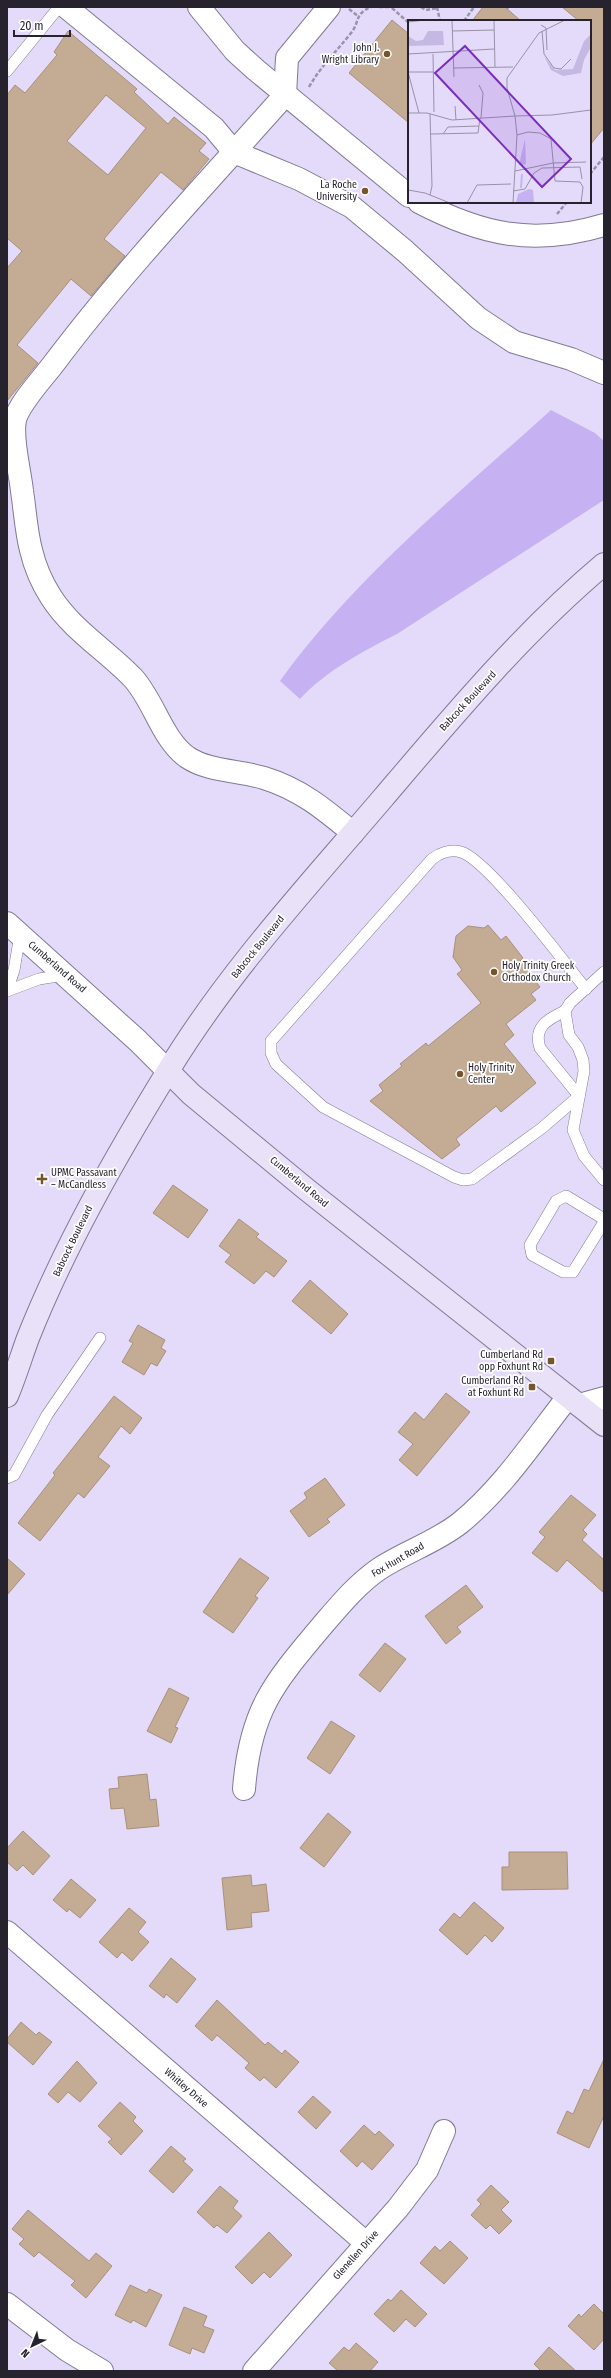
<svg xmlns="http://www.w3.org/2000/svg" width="611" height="2378" viewBox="0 0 611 2378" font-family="'Fira Sans Condensed',sans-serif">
	<rect width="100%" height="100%" fill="#e4dbfb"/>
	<path fill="#c6b2f3" d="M551,410L595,433L604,441V500L397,634C363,651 326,671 300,699L280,681C355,577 457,495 551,410Z"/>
	<g fill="#c3ac93" stroke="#a89179" fill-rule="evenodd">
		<polygon points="483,7 505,7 521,21 472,21"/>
		<polygon points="562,7 604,7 604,128 590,145 590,21 579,21"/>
		<polygon points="392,20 409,34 409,123 349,73"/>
		<path d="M68,31L137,89L134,92L168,124L174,117L206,143L199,151L209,159L183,190L161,172L104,239L125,256L91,296L71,279L17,345L38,363L7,401V268L22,251L7,238V95L15,85L25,93L57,55L54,52ZM106,95L146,128L108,175L67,141Z"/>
		<polygon points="488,925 501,940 506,936 523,958 520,961 540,987 531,994 536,1000 506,1024 514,1035 504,1044 536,1083 501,1112 496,1106 456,1139 460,1145 442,1159 370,1101 383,1091 379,1085 402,1066 400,1064 426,1043 428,1046 481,1003 457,974 462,970 453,957 456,936 468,926 484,928"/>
		<polygon points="173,1185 208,1210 188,1238 153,1213"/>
		<polygon points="239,1219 259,1234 256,1237 287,1261 274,1277 266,1271 254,1284 225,1262 231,1255 219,1246"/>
		<polygon points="310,1280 348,1314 331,1334 292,1301"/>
		<polygon points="138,1325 165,1340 161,1348 166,1351 157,1366 151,1363 144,1375 122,1362 133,1343 129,1341"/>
		<polygon points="446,1393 470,1412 417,1476 399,1460 413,1444 398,1432 415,1412 424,1420"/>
		<polygon points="114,1396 142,1418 130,1434 121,1426 98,1457 110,1466 84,1498 78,1493 40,1541 18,1523 55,1475 53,1473"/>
		<polygon points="325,1478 345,1505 327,1519 330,1522 309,1537 290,1511 307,1498 304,1493"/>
		<polygon points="571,1495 596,1515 583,1530 587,1534 582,1540 604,1560 604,1593 567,1560 557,1572 532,1553 545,1537 539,1532"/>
		<polygon points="7,1558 25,1574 7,1595"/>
		<polygon points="240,1558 269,1578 255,1596 258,1598 233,1633 203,1612"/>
		<polygon points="466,1585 483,1607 457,1627 461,1632 446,1644 425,1616"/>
		<polygon points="385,1643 406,1659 380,1692 359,1675"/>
		<polygon points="169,1688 189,1698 175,1727 178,1728 171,1743 147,1731"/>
		<polygon points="331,1721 355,1736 330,1774 307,1758"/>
		<polygon points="147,1774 150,1800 156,1799 159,1826 127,1829 124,1808 111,1809 109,1789 119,1788 118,1777"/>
		<polygon points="328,1813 351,1832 324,1867 300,1848"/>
		<polygon points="23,1831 50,1856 33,1875 23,1865 17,1871 7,1862 7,1848"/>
		<polygon points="509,1852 567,1852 568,1889 502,1890 502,1867 509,1867"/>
		<polygon points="251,1875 252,1886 266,1884 269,1911 251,1913 252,1927 227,1930 222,1878"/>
		<polygon points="71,1879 96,1900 80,1918 69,1909 67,1912 53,1900"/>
		<polygon points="474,1902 504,1928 492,1942 485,1935 467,1955 439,1930 454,1913 460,1918"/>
		<polygon points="129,1908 146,1922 138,1932 149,1942 132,1961 122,1952 117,1958 99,1942"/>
		<polygon points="171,1958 196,1979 177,2003 166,1994 164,1998 149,1986"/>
		<polygon points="217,2000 265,2045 268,2042 282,2054 285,2050 299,2062 276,2088 264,2077 260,2081 245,2068 249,2063 217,2035 212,2041 195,2026"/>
		<polygon points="21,2022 36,2035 39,2032 52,2042 33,2065 7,2042 7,2039"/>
		<polygon points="604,2059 604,2116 589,2148 557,2133 567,2111 573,2114 584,2089 589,2091"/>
		<polygon points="77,2061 97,2083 80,2102 68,2092 58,2103 48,2094"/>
		<polygon points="313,2096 331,2112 316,2129 298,2112"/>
		<polygon points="120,2102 136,2117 133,2121 143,2131 121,2155 108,2142 112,2139 98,2126"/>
		<polygon points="364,2125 375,2135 379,2131 394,2145 372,2170 362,2161 357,2167 340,2151"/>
		<polygon points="171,2146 186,2159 183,2161 193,2170 173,2193 149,2171"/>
		<polygon points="491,2185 509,2202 501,2210 512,2221 499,2234 490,2225 486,2229 471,2215 481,2204 477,2200"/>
		<polygon points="220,2186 238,2201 233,2208 242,2216 227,2233 217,2225 214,2228 197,2212"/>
		<polygon points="28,2210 89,2261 96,2253 112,2266 86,2298 71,2285 75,2281 39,2252 34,2257 19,2244 24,2239 12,2229"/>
		<polygon points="269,2232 292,2255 270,2278 264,2272 252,2284 235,2267"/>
		<polygon points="450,2241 468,2258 444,2284 420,2263 435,2246 440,2251"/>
		<polygon points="130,2285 147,2293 149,2289 162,2295 146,2327 133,2320 131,2323 115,2315"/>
		<polygon points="401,2290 427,2314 415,2327 406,2319 394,2332 374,2314 388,2299 391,2301"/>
		<polygon points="594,2304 604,2314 604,2339 594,2350 568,2326 579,2314 581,2317"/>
		<polygon points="184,2307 207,2316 203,2326 214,2330 204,2353 192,2348 190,2354 169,2345"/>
		<polygon points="356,2343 378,2362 370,2371 338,2371 329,2363 344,2347 349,2351"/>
		<polygon points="549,2347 576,2371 541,2371 534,2364"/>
	</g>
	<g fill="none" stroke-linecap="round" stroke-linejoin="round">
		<defs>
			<g id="service">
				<polyline points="7,71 59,7"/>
				<polyline points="604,972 570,1003 565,1011 569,1035 578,1047 583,1060 584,1071 573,1130 584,1156 604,1180"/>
				<polyline points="7,991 39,979 64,975"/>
				<polyline points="7,991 14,970 20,935"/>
				<path d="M565,1011C548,1019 533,1027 540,1048L579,1096L542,1128L472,1179L463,1180L454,1177L323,1107L276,1064L271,1053V1041L432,859C440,853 451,849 461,852C488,860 564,962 586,989"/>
				<polyline points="604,1219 566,1196 556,1201 530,1245 532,1255 563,1272 573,1272 604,1222"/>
				<polyline points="7,1478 14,1475 47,1415 100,1338"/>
			</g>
			<g id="minor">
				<polyline points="66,7 214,128 234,152 299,179 352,207 405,251 478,318 514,342 571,359 604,373"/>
				<polyline points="199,7 235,51 256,70 409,196"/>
				<path d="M329,7L287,58L285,95C207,183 126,268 55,362C44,377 19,403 15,420C11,439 20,471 22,491C25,510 26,531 31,550C35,567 42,583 51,597C72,630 106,650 133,678C154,701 162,739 187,757C209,772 239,770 264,778C300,789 324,809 353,833"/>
				<path d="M419,202C482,235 534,246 604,225"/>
				<polyline points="579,1405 604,1398"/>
				<path d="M244,1789C250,1711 273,1684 321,1627C339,1606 356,1585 379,1569C405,1552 436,1542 460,1523C503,1488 534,1440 568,1397"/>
				<polyline points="7,1932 366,2243"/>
				<polyline points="7,2304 67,2350 102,2371"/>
				<polyline points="254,2371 398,2208 427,2170 444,2131"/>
			</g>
			<polyline id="tertiary" points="7,923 138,1041 168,1071"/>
			<g id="secondary">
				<polyline points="168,1071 191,1094 306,1189 604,1425"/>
				<path d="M7,1396C15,1377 21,1357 28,1338C65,1245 116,1156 168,1071C228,972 308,886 383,798C452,717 522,633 604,564"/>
			</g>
		</defs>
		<use href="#service" stroke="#817995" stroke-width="12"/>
		<use href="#minor" stroke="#817995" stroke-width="24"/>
		<use href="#tertiary" stroke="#817995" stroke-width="24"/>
		<use href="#secondary" stroke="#817995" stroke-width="24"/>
		<g stroke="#9a93ac" stroke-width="2.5" stroke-dasharray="4 2" stroke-linecap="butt">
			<polyline points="379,7 392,7"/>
			<polyline points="421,7 426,10 437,8"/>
			<polyline points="437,7 440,21"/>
			<polyline points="392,8 409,23"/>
			<polyline points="349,9 358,16"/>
			<polyline points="507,9 508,7"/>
			<polyline points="464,21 474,7"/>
			<path d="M309,87C321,66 336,52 351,33C360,22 354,14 371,7"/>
			<polyline points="590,174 604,157"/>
			<polyline points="557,214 567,202"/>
		</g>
		<use href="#service" stroke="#fff" stroke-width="11"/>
		<use href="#minor" stroke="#fff" stroke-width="22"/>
		<use href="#tertiary" stroke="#fff" stroke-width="22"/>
		<use href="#secondary" stroke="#e8e1f7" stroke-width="22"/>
	</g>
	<g fill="#76542c" stroke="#fff" stroke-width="1.5">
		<circle cx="387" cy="54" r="4"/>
		<circle cx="365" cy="191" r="4"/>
		<circle cx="494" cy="972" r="4"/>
		<circle cx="460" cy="1074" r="4"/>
		<path d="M40 1173h4v4h4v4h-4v4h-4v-4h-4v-4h4z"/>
		<rect x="547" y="1357" width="8" height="8" rx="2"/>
		<rect x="528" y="1383" width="8" height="8" rx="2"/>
	</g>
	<g text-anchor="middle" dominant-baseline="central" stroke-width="3.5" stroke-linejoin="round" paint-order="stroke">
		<g font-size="10" fill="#26222e" stroke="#fff" text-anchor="end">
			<text x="379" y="48">John J.<tspan x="379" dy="12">Wright Library</tspan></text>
			<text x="357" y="185">La Roche<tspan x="357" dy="12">University</tspan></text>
			<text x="502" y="966" text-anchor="start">Holy Trinity Greek<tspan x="502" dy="12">Orthodox Church</tspan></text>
			<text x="468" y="1068" text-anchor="start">Holy Trinity<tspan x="468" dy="12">Center</tspan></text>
			<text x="51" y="1173" text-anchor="start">UPMC Passavant<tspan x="51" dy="12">– McCandless</tspan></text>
			<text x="543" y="1355">Cumberland Rd<tspan x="543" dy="12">opp Foxhunt Rd</tspan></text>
			<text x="524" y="1381">Cumberland Rd<tspan x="524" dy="12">at Foxhunt Rd</tspan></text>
		</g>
		<g font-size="10" fill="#26222e" stroke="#fff">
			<text transform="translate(468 701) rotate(-47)">Babcock Boulevard</text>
			<text transform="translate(258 947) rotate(-51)">Babcock Boulevard</text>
			<text transform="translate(57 967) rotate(41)">Cumberland Road</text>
			<text transform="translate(299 1182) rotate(40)">Cumberland Road</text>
			<text transform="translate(73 1241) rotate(-64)">Babcock Boulevard</text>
			<text transform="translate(398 1560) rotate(-30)">Fox Hunt Road</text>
			<text transform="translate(186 2088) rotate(41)">Whitley Drive</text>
			<text transform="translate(356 2255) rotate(-48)">Glenellen Drive</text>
		</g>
	</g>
	<g transform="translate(408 20)">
		<rect width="183" height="183" fill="#e4dbfb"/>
		<path d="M20,11H35L36,25L0,26V16L8,21L15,20ZM183,14V27L176,40L173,53L155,56L143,50L136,36L147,50L165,49L176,21Z" fill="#c5b8e2"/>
		<path d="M117,119L118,144L114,145H111ZM121,169L125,170L126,183H108L110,174Z" fill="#c6b2f3"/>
		<path fill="none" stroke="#c6b2f3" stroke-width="2" d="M113,168L114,154"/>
		<path fill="none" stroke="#9891a9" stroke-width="1" d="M44,0L46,57M86,0L87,47M0,2L17,0M133,5L138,8L139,30M44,11L86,10M134,11L136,34L146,48L153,49L163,39M0,34L86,29M25,34L26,92M45,48L105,47M0,52L11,93M0,52H26M71,65L75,73L73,98M47,86L48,100M0,93H19L44,100L107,96M107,96L144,95L183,90M23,114L70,113L72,98M35,114L40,107L71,106M109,115L120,112L132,113L143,119L147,161L172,162L175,167L173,183M107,151L145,143L178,142M0,170L17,173L42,183M105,171L117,169L126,153L134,148L172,147L174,159M22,175L24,166L22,94M59,183L69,165L103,164M105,183L109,115L107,96L99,68V58L131,13L157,0"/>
		<path fill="#7b2cbf" fill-opacity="0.15" stroke="#7b2cbf" stroke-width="2" d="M57,26L163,139L134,167L27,53Z"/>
		<rect width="183" height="183" fill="none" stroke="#26222e" stroke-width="2"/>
	</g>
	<rect width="611" height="2378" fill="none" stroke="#26222e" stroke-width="16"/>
	<g transform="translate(32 2346) rotate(223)" stroke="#ffffff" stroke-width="3" paint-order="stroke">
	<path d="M0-3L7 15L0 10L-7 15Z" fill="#26222e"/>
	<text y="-6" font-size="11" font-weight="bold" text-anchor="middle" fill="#26222e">N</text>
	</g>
	<path d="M14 30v6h56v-6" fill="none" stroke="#26222e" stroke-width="2"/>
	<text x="20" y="30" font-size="12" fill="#26222e" stroke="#ffffff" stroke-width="3" paint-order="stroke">20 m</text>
</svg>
